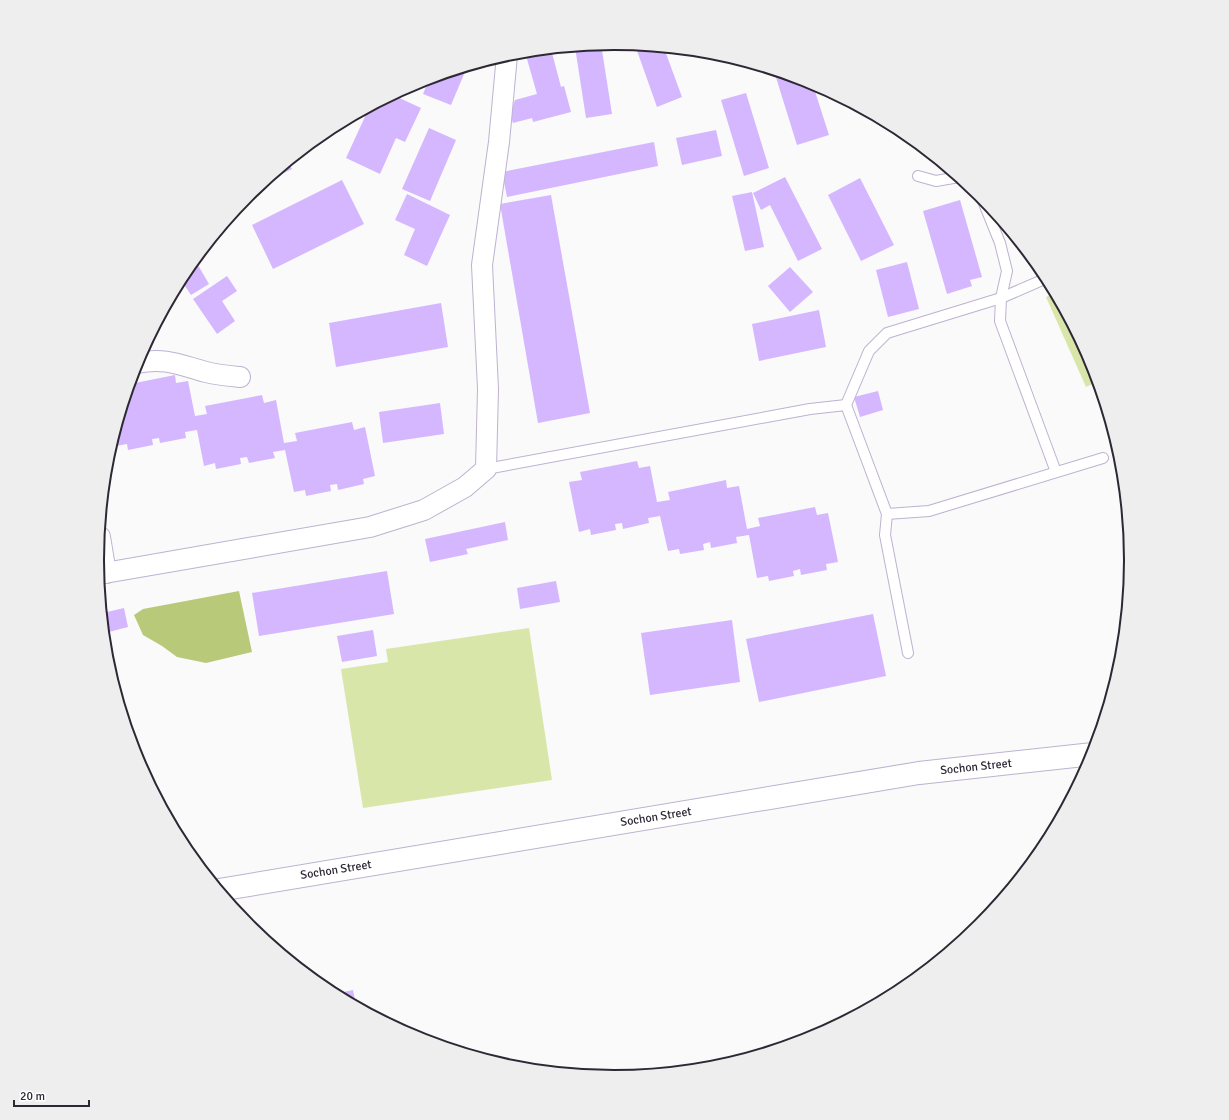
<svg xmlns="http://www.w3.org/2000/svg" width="1229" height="1120" viewBox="0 0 1229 1120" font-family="Signika,sans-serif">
	<rect width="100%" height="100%" fill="#fafafa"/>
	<g fill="#d9e6aa">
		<polygon points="1055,293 1092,362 1098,381 1086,387 1046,297"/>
		<polygon points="529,628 552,780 363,808 341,669 388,662 386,649"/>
	</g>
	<polygon fill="#b9c97a" points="239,591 252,652 206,663 177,657 162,646 143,635 134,615 143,609"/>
	<g fill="#d4b7ff">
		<polygon points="601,44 612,114 586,118 575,47"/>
		<polygon points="635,45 664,48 682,97 657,107"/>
		<polygon points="551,49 561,87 564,86 571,112 533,122 532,118 513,123 510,114 515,100 537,94 525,52"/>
		<polygon points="467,67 451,105 423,94 429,79"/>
		<polygon points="774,71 812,82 829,135 797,145"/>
		<polygon points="746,93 769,168 744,176 721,100"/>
		<polygon points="393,95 421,108 405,142 396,138 380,174 346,158 369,108"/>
		<polygon points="429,128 456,140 430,201 402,189"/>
		<polygon points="716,130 722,156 682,165 676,138"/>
		<polygon points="654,142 658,166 507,197 502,172"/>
		<polygon points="288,162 292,169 263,183"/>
		<polygon points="785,177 822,249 798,261 770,205 761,210 753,193"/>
		<polygon points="860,178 894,245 861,261 828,195"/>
		<polygon points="342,180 364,224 273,269 252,225"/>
		<polygon points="752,192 764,247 745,251 732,196"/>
		<polygon points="407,194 450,215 427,266 404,255 415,229 395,220"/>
		<polygon points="551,195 590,413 538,423 500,204"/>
		<polygon points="960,200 982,277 970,280 972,286 947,294 923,211"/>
		<polygon points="195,260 209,284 191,295 181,280 185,273"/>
		<polygon points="907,262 919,309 888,317 876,270"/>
		<polygon points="790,267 813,292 790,312 768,286"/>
		<polygon points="227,276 237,291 222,301 235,321 217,334 193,299"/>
		<polygon points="441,303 448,347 336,367 329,323"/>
		<polygon points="819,310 826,347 759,361 752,324"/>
		<polygon points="175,375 176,383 188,381 195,416 207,414 205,406 262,395 264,403 276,400 284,443 297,441 295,433 352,422 354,430 365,427 375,476 363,479 364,484 338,490 337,484 330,485 331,491 306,496 305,490 294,492 285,450 273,452 275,458 249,463 247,457 240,458 241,464 216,469 215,463 204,466 197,430 185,432 186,438 160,443 159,438 152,439 153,445 128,450 127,444 116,446 114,436 130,384"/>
		<polygon points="878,391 883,410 860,417 854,397"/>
		<polygon points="440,403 444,434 383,443 379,412"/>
		<polygon points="637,461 639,468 650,466 657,502 670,500 668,492 726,480 727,488 739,486 747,529 760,526 758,518 815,507 817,515 828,513 838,562 826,564 827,570 801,575 800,569 793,571 794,576 769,581 768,576 757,578 749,535 736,537 737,543 711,548 710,542 703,544 704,550 680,554 679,549 668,551 660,516 648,518 649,523 623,529 622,523 615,524 616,530 591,535 590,529 579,532 569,482 582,480 580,472"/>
		<polygon points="505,522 508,540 466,549 468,554 430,562 425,539"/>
		<polygon points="387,571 394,614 259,636 252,593"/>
		<polygon points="556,581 560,602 520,609 517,588"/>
		<polygon points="124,608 128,627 105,633 103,613"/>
		<polygon points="873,614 886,676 759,702 746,639"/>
		<polygon points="732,620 740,682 650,695 641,633"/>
		<polygon points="373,630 377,656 342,662 337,636"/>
		<polygon points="353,990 356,1005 334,994"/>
	</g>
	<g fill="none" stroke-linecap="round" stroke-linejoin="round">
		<defs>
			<g id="lane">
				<polyline points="918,176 936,181 959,177"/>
				<polyline points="981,196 1000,243 1007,271 1001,298 1000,321 1056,472"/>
				<polyline points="846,405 869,351 887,333 1001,298 1047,278"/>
				<polyline points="486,469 810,409 846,405 887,514 885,535 908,653"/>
				<polyline points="887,514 929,511 1103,458"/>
			</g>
			<g id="street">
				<path d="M137,363C165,357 180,365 206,372C217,375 229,376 240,377"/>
				<polyline points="100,537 106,573"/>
				<polyline points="99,574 370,527 424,510 465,487 486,469 488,389 482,265 499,142 507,55"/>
			</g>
			<polyline id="primary" points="219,890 919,773 1093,754"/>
		</defs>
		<use href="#lane" stroke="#bdb2d0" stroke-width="12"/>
		<use href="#street" stroke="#bdb2d0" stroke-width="22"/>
		<use href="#primary" stroke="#bdb2d0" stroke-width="24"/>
		<use href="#lane" stroke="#fff" stroke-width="10"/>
		<use href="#street" stroke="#fff" stroke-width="20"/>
		<use href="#primary" stroke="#fff" stroke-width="22"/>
	</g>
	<g text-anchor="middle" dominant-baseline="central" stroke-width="3" stroke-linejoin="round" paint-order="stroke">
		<g font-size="12" fill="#2d2834" stroke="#fff">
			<text transform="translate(976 767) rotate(-6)">Sochon Street</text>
			<text transform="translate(656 817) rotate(-9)">Sochon Street</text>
			<text transform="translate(336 870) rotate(-9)">Sochon Street</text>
		</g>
	</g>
	<path d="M0 0H1229V1120H0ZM104 560a510 510 0 1 1 1020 0a510 510 0 1 1-1020 0Z" fill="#eeeeef" fill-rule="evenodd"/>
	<path fill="none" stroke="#2d2834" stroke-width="2" d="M104 560a510 510 0 1 1 1020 0a510 510 0 1 1-1020 0Z"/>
	<path d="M14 1100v6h75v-6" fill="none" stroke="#2d2834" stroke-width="2"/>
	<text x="20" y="1100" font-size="12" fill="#2d2834" stroke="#ffffff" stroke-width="3" paint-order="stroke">20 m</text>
</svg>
